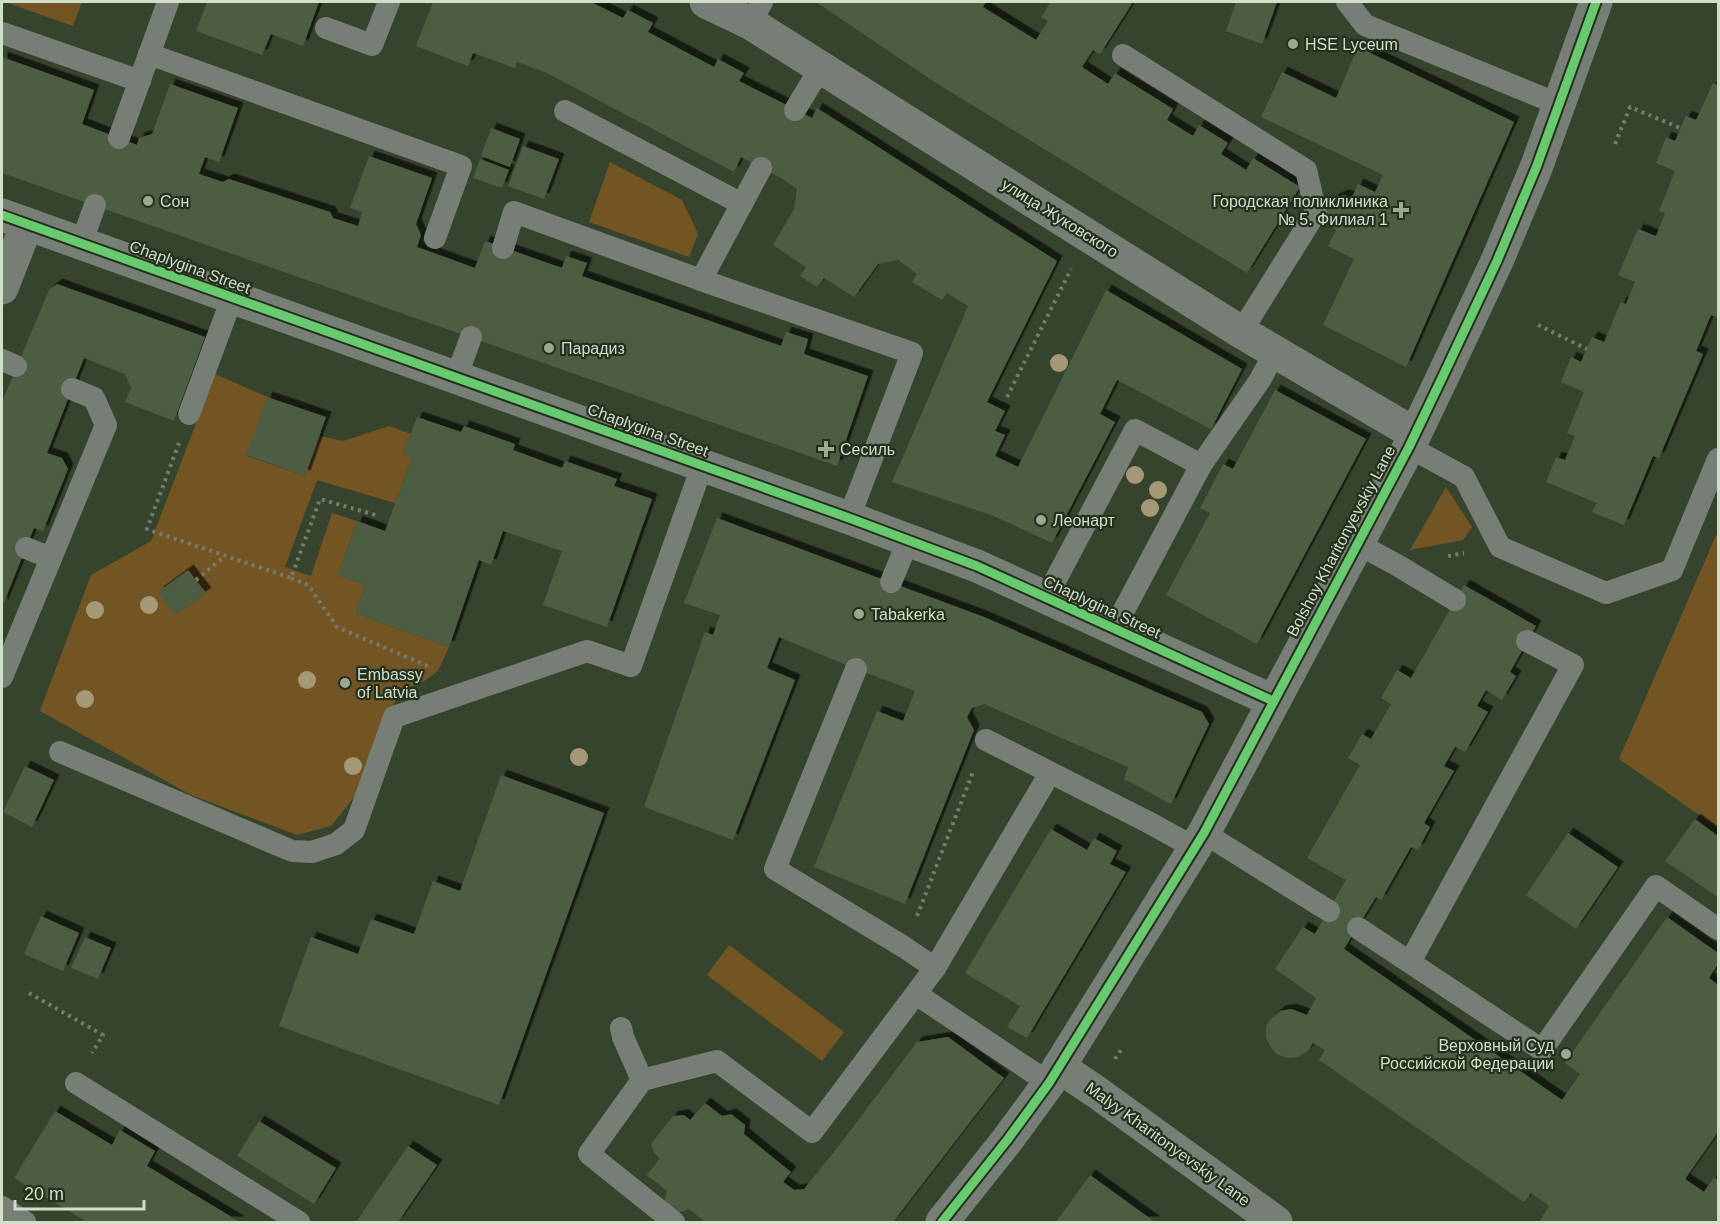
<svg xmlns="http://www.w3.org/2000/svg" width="1720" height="1224" viewBox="0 0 1720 1224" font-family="Arial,sans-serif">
	<defs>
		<filter id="shadow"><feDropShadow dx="5.5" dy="-5.5" stdDeviation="0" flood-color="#0009"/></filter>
	</defs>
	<rect width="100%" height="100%" fill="#36442e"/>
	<g fill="#735524" fill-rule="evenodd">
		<polygon points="5,2 82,2 73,26"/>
		<polygon points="610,162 682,200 698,234 689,257 589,222"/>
		<path d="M215,374L270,398L247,456L305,476L319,436L343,441L389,426L411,434L403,454L412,457L395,503L317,480L285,567L311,576L332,513L357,521L338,575L365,585L356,614L449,647L438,671L426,680L403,690L384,719L359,791L331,826L297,835L191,795L40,711L91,575L151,541ZM188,570L206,593L175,615L159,591Z"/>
		<polygon points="1446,487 1472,527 1463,540 1410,550"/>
		<polygon points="1718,531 1718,828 1619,759"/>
		<polygon points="729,945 844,1032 822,1061 707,975"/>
	</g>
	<g fill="#4d5d42" filter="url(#shadow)">
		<polygon points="207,2 319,2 303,46 271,34 262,55 196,31"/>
		<polygon points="433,2 591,2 623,18 628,10 653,23 648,32 714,67 718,59 744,73 739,81 812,118 817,108 1057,261 987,402 1005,411 995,431 1005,435 995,456 1018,467 1106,290 1242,369 1211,429 1117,380 1100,414 1115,422 1052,543 994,516 892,482 968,306 947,293 942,300 912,282 917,274 898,260 878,264 854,297 824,278 817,287 800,276 806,267 773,245 794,209 797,189 781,178 741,157 734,172 547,73 517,62 515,68 473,53 468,66 416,46"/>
		<polygon points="816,2 986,2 983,7 1036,40 1048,21 1041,17 1051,2 1133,2 1100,54 1093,50 1082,67 1108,84 1115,73 1173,109 1167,120 1193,136 1199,125 1228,143 1221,154 1246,170 1253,158 1300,187 1247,273 936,83"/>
		<polygon points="1236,2 1277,2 1262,44 1226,31"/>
		<polygon points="1358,47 1514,122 1406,367 1323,325 1354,259 1328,246 1336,230 1329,224 1326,215 1328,206 1334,199 1343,195 1352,197 1358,184 1375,192 1383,175 1261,117 1282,72 1336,98"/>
		<polygon points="2,57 94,90 82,124 137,145 139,138 152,134 170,84 238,108 219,162 205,157 199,174 223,182 229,179 330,212 333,218 358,226 362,212 350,208 369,156 432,178 416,224 421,235 417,247 475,268 485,241 562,268 566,256 587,263 582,276 781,346 786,332 808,339 804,354 868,376 837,466 2,173"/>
		<polygon points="1713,83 1718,85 1718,318 1711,315 1696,351 1703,354 1659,458 1653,456 1624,525 1592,512 1597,503 1546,482 1556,457 1565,460 1575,436 1567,433 1584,392 1561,382 1571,357 1581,362 1592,337 1604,342 1621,302 1626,304 1635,282 1618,275 1638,229 1656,236 1665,213 1659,211 1675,171 1656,163 1666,137 1675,141 1686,116 1696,120"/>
		<polygon points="491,128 520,139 510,167 481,156"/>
		<polygon points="523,146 559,159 544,199 508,186"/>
		<polygon points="480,159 509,170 502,188 473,178"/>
		<polygon points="57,284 205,337 174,421 125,402 131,388 125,374 84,358 47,453 62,458 68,469 43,531 34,528 2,607 2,402 49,290"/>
		<polygon points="1275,390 1366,439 1257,644 1166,595 1210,513 1200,508 1223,464 1233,469"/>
		<polygon points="267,397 326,417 305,476 246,455"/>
		<polygon points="417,417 461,432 464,426 515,444 513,450 562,468 565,461 617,479 614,486 652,499 607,627 543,605 562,551 503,531 491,565 479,560 449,647 356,614 365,585 338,575 357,521 385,531 412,457 403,454"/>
		<polygon points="717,518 984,617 1202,712 1209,724 1171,804 1124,779 1128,767 984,704 972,708 967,717 974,730 905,904 814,867 877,711 903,721 915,691 856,669 779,637 767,668 795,680 733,840 644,807 705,632 713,635 720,615 684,603"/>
		<polygon points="188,570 206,593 175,615 158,592"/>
		<polygon points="1464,585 1536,626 1510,672 1516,676 1502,700 1486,690 1477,706 1488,712 1465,752 1455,747 1444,766 1454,771 1424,823 1430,827 1418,850 1411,847 1381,900 1376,897 1344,949 1562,1100 1580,1074 1565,1063 1667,917 1718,953 1718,964 1709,978 1718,985 1718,1132 1685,1179 1704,1192 1714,1177 1718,1180 1718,1222 1539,1222 1549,1206 1531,1193 1524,1202 1319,1060 1325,1050 1313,1043 1308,1051 1298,1057 1288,1058 1278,1055 1271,1048 1266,1037 1266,1026 1271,1019 1280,1011 1291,1009 1307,1015 1316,998 1275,969 1303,927 1315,934 1346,880 1307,858 1360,765 1348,758 1362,734 1371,739 1391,704 1381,698 1397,670 1411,678"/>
		<polygon points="25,766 54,780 32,827 3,812"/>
		<polygon points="501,775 604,813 499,1105 279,1026 311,937 358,954 371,919 414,934 433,881 460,891"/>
		<polygon points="1695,819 1718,836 1718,897 1665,861"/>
		<polygon points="1051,829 1087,850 1094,838 1117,851 1110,864 1126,872 1027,1038 1007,1027 1020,1006 965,973"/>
		<polygon points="1568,833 1618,867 1576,929 1526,895"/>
		<polygon points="41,916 79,933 63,971 24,954"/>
		<polygon points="85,937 111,948 98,979 71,968"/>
		<polygon points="948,1037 1004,1078 893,1222 705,1222 689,1209 678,1213 664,1201 667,1191 647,1175 660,1158 654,1153 651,1144 673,1116 684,1115 690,1120 705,1103 722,1116 731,1114 745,1125 744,1134 791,1172 783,1182 794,1190 804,1189 841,1143 917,1042"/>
		<polygon points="55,1111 112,1145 120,1130 155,1151 147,1166 240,1222 87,1222 14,1178"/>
		<polygon points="259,1121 336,1168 314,1204 237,1156"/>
		<polygon points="408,1146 437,1165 398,1222 356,1222"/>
		<polygon points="1090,1175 1155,1222 1056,1222"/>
	</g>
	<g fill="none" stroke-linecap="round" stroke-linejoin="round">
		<g stroke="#747b6f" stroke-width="4" stroke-dasharray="3 4.5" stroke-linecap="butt">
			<polyline points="1615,144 1630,107 1680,128"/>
			<polyline points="1538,325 1587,349"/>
			<polyline points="1007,397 1071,269"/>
			<polyline points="179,443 147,529 155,532 291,578 320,499 379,516"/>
			<polyline points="1448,556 1464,553"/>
			<polyline points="291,578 308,585 337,627 432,668"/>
			<polyline points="196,580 225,556"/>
			<polyline points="917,916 973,772"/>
			<polyline points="29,993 103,1035 92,1053"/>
			<polyline points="1115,1059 1121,1050"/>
		</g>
		<g stroke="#777e75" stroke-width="22">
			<polyline points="1347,2 1365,25 1558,104"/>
			<polyline points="750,23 762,2"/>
			<polyline points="326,28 372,45 389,2"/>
			<polyline points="2,33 140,81"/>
			<polyline points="149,54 461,166 435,238"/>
			<polyline points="1123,55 1306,170 1316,212 1241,332"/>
			<polyline points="795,110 821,67"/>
			<polyline points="565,111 742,204"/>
			<polyline points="119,138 168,2"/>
			<polyline points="761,168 701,280 912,353 849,518"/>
			<polyline points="81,244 95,205"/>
			<polyline points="503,248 514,212 701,280"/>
			<polyline points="2,360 16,366"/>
			<polyline points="456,378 471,337"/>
			<polyline points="189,414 232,298"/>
			<polyline points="1409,447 1464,477 1500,547 1606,593 1672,570 1718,459"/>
			<polyline points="1201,465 1260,380 1275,352"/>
			<polyline points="1358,544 1397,565 1455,600"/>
			<polyline points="26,548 51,558"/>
			<polyline points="891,582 908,541"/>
			<polyline points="1046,598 1135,430 1201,465 1114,629"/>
			<polyline points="856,669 775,869 904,947 935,968"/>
			<polyline points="2,677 106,425 94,398 72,389"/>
			<polyline points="986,740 1148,822 1195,848"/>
			<polyline points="60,752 292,851 312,852 336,844 354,830 394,717 587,651 631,666 702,466"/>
			<polyline points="1204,833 1329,911"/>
			<polyline points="1358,928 1542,1050 1656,886 1718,929"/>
			<polyline points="1410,962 1573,665 1527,641"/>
			<polyline points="916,994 1049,1083"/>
			<polyline points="621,1028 623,1037 642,1080"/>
			<polyline points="76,1083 299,1222"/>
			<polyline points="2,1207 25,1222"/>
			<polyline points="674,1222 589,1154 642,1080 717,1061 812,1132 935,968 1050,773"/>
		</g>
		<g stroke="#777e75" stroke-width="33">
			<polyline points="706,2 750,23 1241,332 1415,434"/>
			<polyline points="2,215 849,518 977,566 1273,701"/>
			<polyline points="2,288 27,224"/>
			<polyline points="1059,1067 1095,1091 1276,1222"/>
			<polyline points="942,1222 1008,1139 1049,1083 1204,833 1409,447 1442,378 1497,261 1536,168 1596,2"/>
		</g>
		<defs>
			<g id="cycleway">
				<polyline points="2,215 849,518 977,566 1273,701"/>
				<polyline points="942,1222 1008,1139 1049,1083 1204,833 1409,447 1442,378 1497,261 1536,168 1596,2"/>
			</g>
		</defs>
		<use href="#cycleway" stroke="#24301d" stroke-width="13"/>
		<use href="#cycleway" stroke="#67ca6e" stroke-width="9"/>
	</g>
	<g fill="#a49877">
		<circle cx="1059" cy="363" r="9"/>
		<circle cx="1135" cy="475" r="9"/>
		<circle cx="1158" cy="490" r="9"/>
		<circle cx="1150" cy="508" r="9"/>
		<circle cx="149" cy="605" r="9"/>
		<circle cx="95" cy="610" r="9"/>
		<circle cx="307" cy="680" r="9"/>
		<circle cx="85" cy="699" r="9"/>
		<circle cx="579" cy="757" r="9"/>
		<circle cx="353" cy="766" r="9"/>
	</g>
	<g fill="#9aa991" stroke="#24301d" stroke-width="2">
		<circle cx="1293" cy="44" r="6"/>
		<circle cx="148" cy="201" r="6"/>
		<path d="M1398 201h6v6h6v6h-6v6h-6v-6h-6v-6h6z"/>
		<circle cx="549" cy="348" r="6"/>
		<path d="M823 440h6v6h6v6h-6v6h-6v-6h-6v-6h6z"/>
		<circle cx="1041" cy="520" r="6"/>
		<circle cx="859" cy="614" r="6"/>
		<circle cx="345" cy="683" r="6"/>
		<circle cx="1566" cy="1054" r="6"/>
	</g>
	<g text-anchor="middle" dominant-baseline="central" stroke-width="4.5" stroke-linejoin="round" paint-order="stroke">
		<g font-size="16" fill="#d0dfc7" stroke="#24301d" text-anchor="start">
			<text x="1305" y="44">HSE Lyceum</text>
			<text x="160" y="201">Сон</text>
			<text x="1388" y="201" text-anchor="end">Городская поликлиника<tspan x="1388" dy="18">№ 5. Филиал 1</tspan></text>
			<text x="561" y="348">Парадиз</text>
			<text x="840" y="449">Сесиль</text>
			<text x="1053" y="520">Леонарт</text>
			<text x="871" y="614">Tabakerka</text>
			<text x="357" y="674">Embassy<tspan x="357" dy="18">of Latvia</tspan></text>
			<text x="1554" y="1045" text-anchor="end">Верховный Суд<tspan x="1554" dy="18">Российской Федерации</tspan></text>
		</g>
		<g font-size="16" fill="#d0dfc7" stroke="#24301d">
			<text transform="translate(1060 218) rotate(32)">улица Жуковского</text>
			<text transform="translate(190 267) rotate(20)">Chaplygina Street</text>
			<text transform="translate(648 430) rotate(20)">Chaplygina Street</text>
			<text transform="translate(1341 541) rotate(-62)">Bolshoy Kharitonyevskiy Lane</text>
			<text transform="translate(1102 607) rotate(25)">Chaplygina Street</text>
			<text transform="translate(1168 1144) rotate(36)">Malyy Kharitonyevskiy Lane</text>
		</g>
	</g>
	<rect width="1720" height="1224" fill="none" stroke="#d0dfc7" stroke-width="6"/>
	<path d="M15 1200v9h129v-9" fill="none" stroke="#d0dfc7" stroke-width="3"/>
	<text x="24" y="1200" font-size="18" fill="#d0dfc7" stroke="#24301d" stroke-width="4.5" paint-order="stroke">20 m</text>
</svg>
